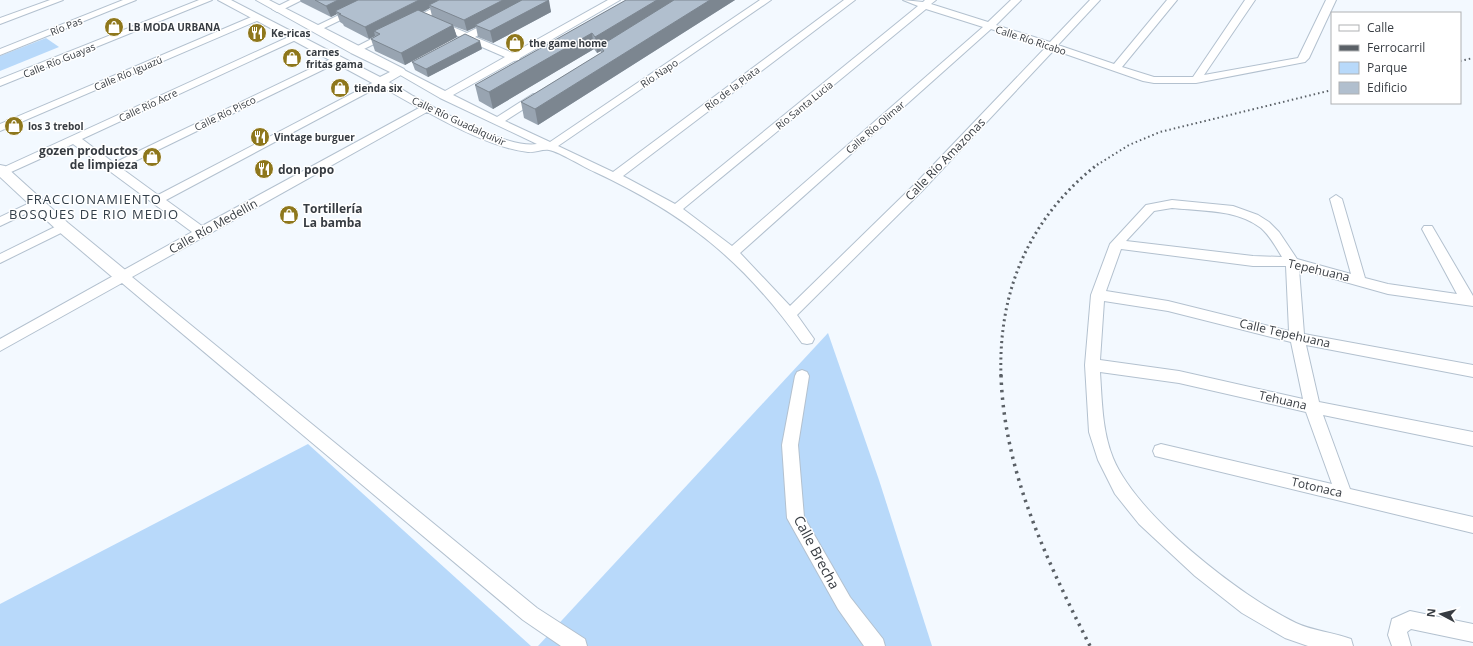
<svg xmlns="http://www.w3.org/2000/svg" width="1473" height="646" viewBox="0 0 1473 646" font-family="'Open Sans',sans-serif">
	<rect width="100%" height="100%" fill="#f3f9ff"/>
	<g fill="#b8d9fa">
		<polygon points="46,38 59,47 0,71 0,56"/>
		<polygon points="828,333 879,480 932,646 538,646"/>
		<polygon points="308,444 531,646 0,646 0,604"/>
	</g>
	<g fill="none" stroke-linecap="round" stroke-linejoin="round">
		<defs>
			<g id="minor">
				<polygon points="50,0 63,0 0,24 0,18"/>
				<polygon points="123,0 136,0 0,55 0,49"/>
				<polygon points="199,0 212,0 0,86 0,79"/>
				<polygon points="290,0 302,0 280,11 277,12 272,9"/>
				<polygon points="370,0 382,0 318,31 315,32 310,29"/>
				<polygon points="449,0 461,0 414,24 411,25 406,22"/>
				<path d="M608,0H620L520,58L519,60L514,61L453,95L497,117L533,94H541L542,96L541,98L505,121L550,142L760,0H771L558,146L613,172L844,0H855L623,176L675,204L918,6L903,0L923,2L925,0H936L931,4L988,22L1011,0H1021L996,25L1050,42L1090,0H1100L1058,45L1114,64L1167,0H1177L1122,67L1154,77H1193L1245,0H1255L1204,75L1298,58L1326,0H1336L1309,58L1305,62L1196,83H1154L1143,81L1054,50L923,190L797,315L814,339L812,343L807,344L802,343C744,261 685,214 595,172C583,167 560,152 549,150C542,149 534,153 528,152C497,149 454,127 427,112L132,277L537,608L585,639L587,646H561L523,620L122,283L0,351V339L192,232L73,144L0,177V169L295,34L298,35L300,37L298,39L82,139L114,163L337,56L341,57L342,59L341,61L121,168L158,195L380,79C391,82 403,90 413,96C441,111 507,149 537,144L440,98L395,72L400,69L404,70L445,91L505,57L468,41L455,47H449L447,45L460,37L435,26V22H441L467,33L491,21H497V25L475,37L513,53ZM926,9L983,27L732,246L683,209ZM991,29L1046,47L915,184L790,306L740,253ZM380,86L419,108L202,226L166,200Z"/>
				<polygon points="256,15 261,18 259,20 0,131 0,124"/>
				<polygon points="389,30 392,31 392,35 358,52 355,53 350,50"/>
				<path d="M1336,195L1342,199L1365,278L1388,284L1457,294L1422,229L1424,226H1432L1473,296V306L1388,294L1299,269L1304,334L1473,365V377L1306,345L1319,402L1473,432V446L1323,415L1350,489L1473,517V533L1155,456L1153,451L1155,446L1161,444L1332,484L1306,412L1179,383L1100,372C1102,401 1102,431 1113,458C1137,516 1240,596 1296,623C1313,631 1333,632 1351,639L1353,646H1308L1285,638L1242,613L1195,576L1139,524L1115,494L1098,460L1089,432L1085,365L1091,295L1110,244L1146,205L1172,200L1233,206L1258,215L1269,222L1279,232L1297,259L1351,274L1330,199ZM1172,208C1201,211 1236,209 1261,228C1270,236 1276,247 1282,257L1253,256L1126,241L1154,211ZM1121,249L1253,266H1286L1289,331L1168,301L1106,291ZM1104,301L1168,311L1291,342L1303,399L1179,371L1100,360Z"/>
				<polygon points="38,199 42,200 44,203 42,206 0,226 0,217"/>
				<polygon points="63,223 67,224 69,227 67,230 0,263 0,254"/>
				<polygon points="802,370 807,372 809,376 798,445 804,517 850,597 883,639 885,646 864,646 838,609 787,518 782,445 795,376 797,372"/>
				<polygon points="1410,611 1473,624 1473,642 1411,629 1407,632 1411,646 1392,646 1388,635 1392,619"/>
			</g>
			<g id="tertiary">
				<polygon points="218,0 231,0 380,77 390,72 351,53 256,0 269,0 404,69 406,72 384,85 376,85"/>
				<polygon points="0,165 5,166 68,223 129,273 131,277 129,281 123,283 117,281 58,231 0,177"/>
			</g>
		</defs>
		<use href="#minor" stroke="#b3c1cf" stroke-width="2"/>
		<use href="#tertiary" stroke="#b3c1cf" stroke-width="2"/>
		<use href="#minor" fill="#fff" fill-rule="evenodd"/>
		<use href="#tertiary" fill="#fff" fill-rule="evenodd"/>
		<g stroke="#5a6066" stroke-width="2" stroke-dasharray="1.5 3" stroke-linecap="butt">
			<polyline points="1460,61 1473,58"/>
			<polyline points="1097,165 1129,145 1160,132 1332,90"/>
		</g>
		<path stroke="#5a6066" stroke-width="3" stroke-dasharray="2 3.5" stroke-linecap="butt" d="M1001,376C998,290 1030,217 1098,164"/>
		<path stroke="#5a6066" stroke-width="3.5" stroke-dasharray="2.5 5" stroke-linecap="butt" d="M1001,375C1004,472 1047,561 1090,646"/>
	</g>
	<g fill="#98a4b1" fill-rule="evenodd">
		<path d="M300,0H548L551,12L493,43L478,37L476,27L467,31L453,26L457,37L405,65L375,51L371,39L376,36H375L369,39L344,26L343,24L340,22L337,14L331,17L301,2ZM430,8L432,16L423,12Z"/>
		<polygon points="626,0 735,0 538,125 524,118 521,102 601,53 601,51 597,53 594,49 493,109 479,101 475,85"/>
		<polygon points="482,49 428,77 415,70 412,62"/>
	</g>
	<g fill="#7c8690">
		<polygon points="338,0 367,0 335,11 337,14 331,17 326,6"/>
		<polygon points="419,0 446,0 429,5 430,8 379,34 374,31 375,36 369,39 365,27"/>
		<polygon points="503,0 525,0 475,25 476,27 467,31 464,20"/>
		<polygon points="549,0 551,12 493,43 490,31"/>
		<polygon points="657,0 683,0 600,46 601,51 597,53 595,37"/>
		<polygon points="710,0 735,0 538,125 535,109"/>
		<polygon points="453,25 457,37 405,65 401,53"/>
		<polygon points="592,33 594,49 493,109 489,92"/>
		<polygon points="480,41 482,49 428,77 426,69"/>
	</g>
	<g fill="#b1bfce" stroke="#7c8690">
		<polygon points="315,0 338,0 326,6"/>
		<polygon points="358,0 419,0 365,27 339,14 341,14 335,11"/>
		<polygon points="439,0 503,0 464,20 429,5"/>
		<polygon points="522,0 549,0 490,31 475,25"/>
		<polygon points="626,0 657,0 595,37 592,33 489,92 475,85"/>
		<polygon points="674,0 710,0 535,109 521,102 604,51 600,46"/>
		<polygon points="418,10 453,25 401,53 371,39 380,34 374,31"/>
		<polygon points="465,34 480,41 426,69 412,62"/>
	</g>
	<defs>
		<symbol id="shop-disc" viewBox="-11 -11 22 22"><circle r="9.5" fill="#8e771c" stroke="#fff"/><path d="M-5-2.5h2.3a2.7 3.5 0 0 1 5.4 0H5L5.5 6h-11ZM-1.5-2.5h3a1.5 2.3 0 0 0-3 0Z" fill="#fff"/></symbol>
		<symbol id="restaurant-disc" viewBox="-11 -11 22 22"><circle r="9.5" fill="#8e771c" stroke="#fff"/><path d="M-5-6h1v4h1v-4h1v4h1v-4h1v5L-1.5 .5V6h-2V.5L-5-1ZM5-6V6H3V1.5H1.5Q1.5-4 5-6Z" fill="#fff"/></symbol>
	</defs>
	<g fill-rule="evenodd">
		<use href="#shop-disc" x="103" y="16" width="22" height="22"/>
		<use href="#restaurant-disc" x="246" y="22" width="22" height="22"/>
		<use href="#shop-disc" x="504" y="32" width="22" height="22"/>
		<use href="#shop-disc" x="281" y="47" width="22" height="22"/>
		<use href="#shop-disc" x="329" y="77" width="22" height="22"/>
		<use href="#shop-disc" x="3" y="115" width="22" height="22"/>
		<use href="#restaurant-disc" x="249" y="126" width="22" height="22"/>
		<use href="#shop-disc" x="141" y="146" width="22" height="22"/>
		<use href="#restaurant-disc" x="253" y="158" width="22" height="22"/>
		<use href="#shop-disc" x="278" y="204" width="22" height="22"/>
	</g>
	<g text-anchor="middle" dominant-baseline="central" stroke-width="3" stroke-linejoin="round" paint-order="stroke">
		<g font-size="10" fill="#373c42" stroke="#fff">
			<text transform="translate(66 26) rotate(-22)">Río Pas</text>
			<text transform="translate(1031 40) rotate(18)">Calle Río Ricabo</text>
			<text transform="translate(59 60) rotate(-22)">Calle Río Guayas</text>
			<text transform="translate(128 73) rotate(-23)">Calle Río Iguazú</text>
			<text transform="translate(659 73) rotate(-34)">Río Napo</text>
			<text transform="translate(732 88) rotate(-37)">Río de la Plata</text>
			<text transform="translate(148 105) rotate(-25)">Calle Río Acre</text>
			<text transform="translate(804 105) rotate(-39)">Río Santa Lucia</text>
			<text transform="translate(225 113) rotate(-26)">Calle Río Pisco</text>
			<text transform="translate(459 121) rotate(25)">Calle Río Guadalquivir</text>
			<text transform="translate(875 127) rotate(-41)">Calle Río Olimar</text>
		</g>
		<g font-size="10" font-weight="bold" fill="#373c42" stroke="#fff" text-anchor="start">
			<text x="128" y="27">LB MODA URBANA</text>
			<text x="271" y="33">Ke-ricas</text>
			<text x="529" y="43">the game home</text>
			<text x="306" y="52">carnes<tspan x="306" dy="12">fritas gama</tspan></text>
			<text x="354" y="88">tienda six</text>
			<text x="28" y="126">los 3 trebol</text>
			<text x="274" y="137">Vintage burguer</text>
		</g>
		<g font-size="12" font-weight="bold" fill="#373c42" stroke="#fff" text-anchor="start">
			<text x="138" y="150" text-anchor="end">gozen productos<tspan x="138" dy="14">de limpieza</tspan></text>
			<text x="278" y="169">don popo</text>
			<text x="303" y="208">Tortillería<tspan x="303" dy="14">La bamba</tspan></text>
		</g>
		<g font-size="12" fill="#373c42" stroke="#fff">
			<text transform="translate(945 159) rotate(-46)">Calle Río Amazonas</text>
			<text transform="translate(213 226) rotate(-29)">Calle Río Medellín</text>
			<text transform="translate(1319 270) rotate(13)">Tepehuana</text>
			<text transform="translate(1285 333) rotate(13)">Calle Tepehuana</text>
			<text transform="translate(1283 400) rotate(13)">Tehuana</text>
			<text transform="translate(1317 487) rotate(13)">Totonaca</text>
		</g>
		<g font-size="13" letter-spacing="1" fill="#323e49" stroke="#fff">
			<text x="94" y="199">FRACCIONAMIENTO<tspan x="94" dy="15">BOSQUES DE RIO MEDIO</tspan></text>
		</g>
		<g font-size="14" fill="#373c42" stroke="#fff">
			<text transform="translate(817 552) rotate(62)">Calle Brecha</text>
		</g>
	</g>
	<rect x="1331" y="12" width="130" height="92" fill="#ffffff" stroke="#afb1b3"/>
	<rect x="1339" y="25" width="20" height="6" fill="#ffffff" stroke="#afb1b3"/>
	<text x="1367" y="32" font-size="12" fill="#373c42">Calle</text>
	<rect x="1339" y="45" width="20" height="6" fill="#5a6066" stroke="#afb1b3"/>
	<text x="1367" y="52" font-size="12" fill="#373c42">Ferrocarril</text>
	<rect x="1339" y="62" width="20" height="12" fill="#b8d9fa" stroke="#afb1b3"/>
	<text x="1367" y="72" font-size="12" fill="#373c42">Parque</text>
	<rect x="1339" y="82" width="20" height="12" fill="#b1bfce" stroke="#afb1b3"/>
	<text x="1367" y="92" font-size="12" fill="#373c42">Edificio</text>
	<g transform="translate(1441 614) rotate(277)" stroke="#ffffff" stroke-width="3" paint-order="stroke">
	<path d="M0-3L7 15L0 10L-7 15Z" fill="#373c42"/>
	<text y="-6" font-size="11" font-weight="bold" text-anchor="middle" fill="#373c42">N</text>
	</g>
</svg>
